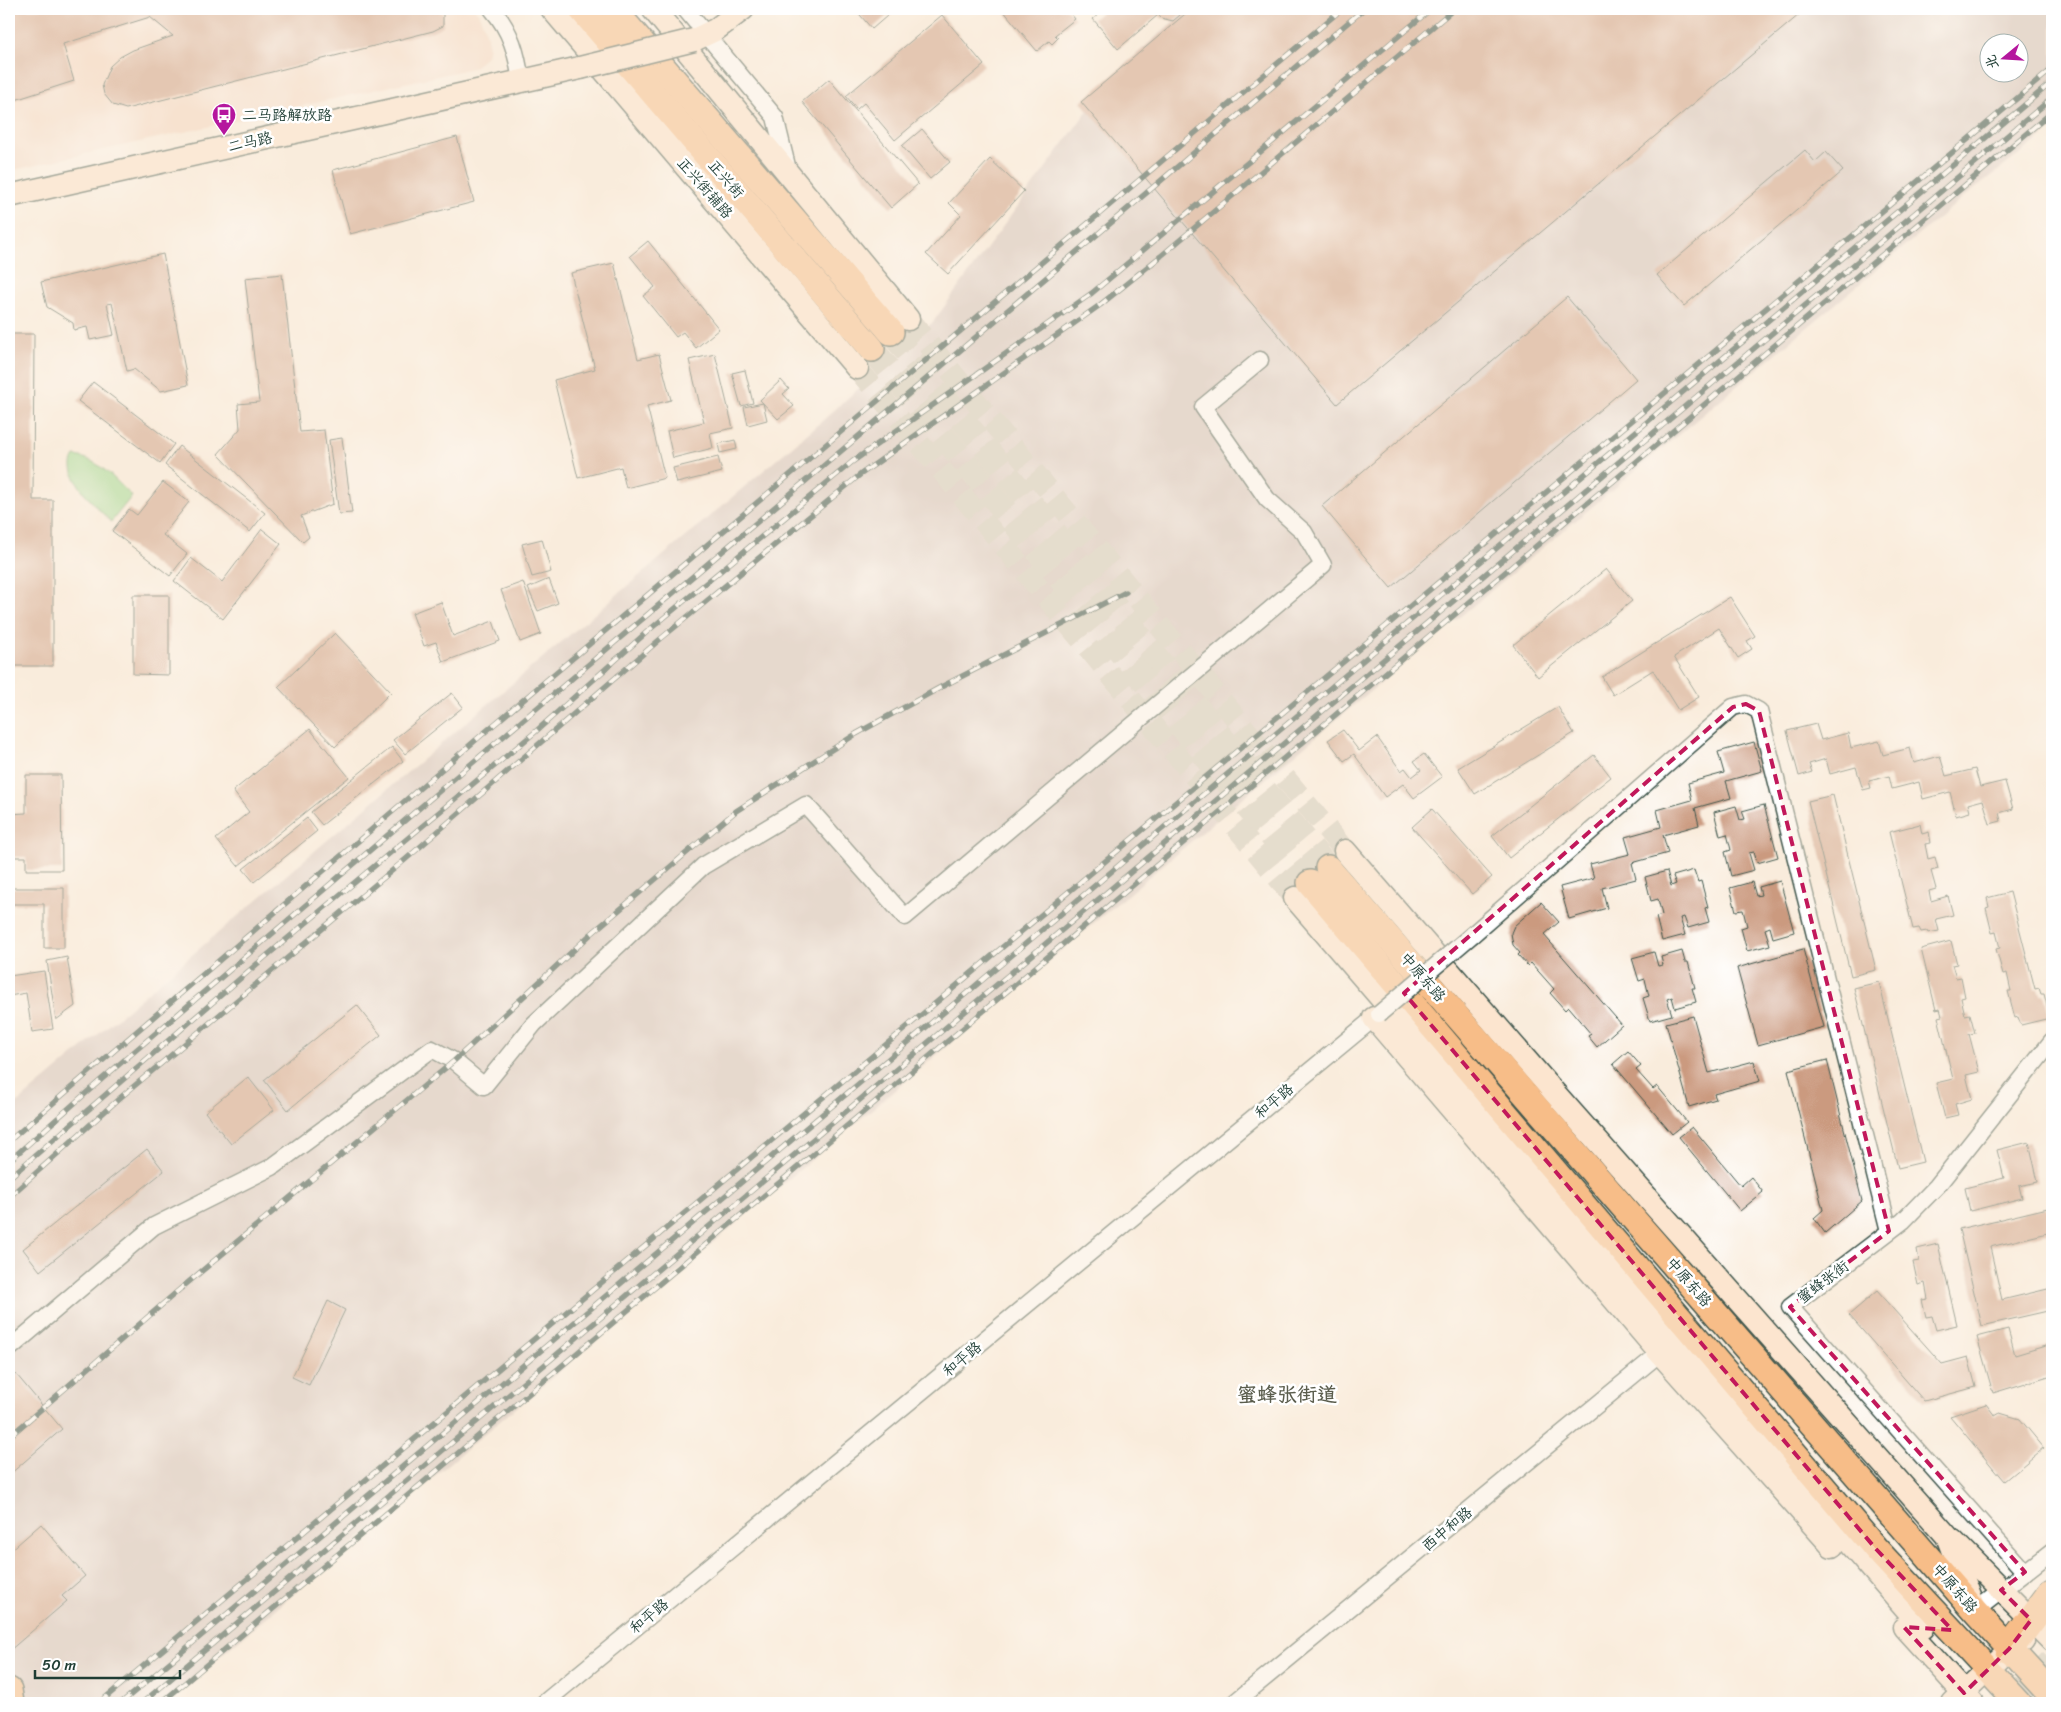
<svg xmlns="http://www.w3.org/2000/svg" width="2061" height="1712" viewBox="0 0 2061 1712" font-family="Sriracha,'LXGW WenKai TC',sans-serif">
	<rect width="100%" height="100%" fill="#fff"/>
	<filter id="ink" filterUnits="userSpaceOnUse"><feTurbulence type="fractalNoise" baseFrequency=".02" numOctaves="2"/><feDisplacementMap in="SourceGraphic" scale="10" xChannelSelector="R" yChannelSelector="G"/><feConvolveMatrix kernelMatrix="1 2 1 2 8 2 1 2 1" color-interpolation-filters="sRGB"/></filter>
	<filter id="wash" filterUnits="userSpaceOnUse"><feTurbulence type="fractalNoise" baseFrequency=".0096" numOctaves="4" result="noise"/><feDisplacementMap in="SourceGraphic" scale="20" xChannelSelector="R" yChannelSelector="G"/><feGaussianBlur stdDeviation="1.12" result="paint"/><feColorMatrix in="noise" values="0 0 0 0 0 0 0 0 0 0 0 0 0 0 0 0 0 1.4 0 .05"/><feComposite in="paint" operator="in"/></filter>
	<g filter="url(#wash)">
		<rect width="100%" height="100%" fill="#f9ecdc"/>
		<polygon fill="#f3d4be" points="9,9 474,9 479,14 486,32 489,46 487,56 473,68 9,171"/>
		<path fill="#cfc0ba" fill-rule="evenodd" d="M1187,9H2052V129L1958,202L1318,735L164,1703H9V1110L822,421L933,322L1088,110L1104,83ZM1988,42H2018V72H1988Z"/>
		<path fill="#99d98f" stroke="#5c8b62" d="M75,456C99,459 115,480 132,496L111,522C98,508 61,475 75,456Z"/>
		<g id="blocks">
			<g fill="#cb9a7f">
				<polygon points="9,9 439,9 443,14 443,26 433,31 126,109 113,105 104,94 102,85 110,66 120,57 133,50 173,36 150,17 63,44 74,81 9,102"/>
				<polygon points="855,9 895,9 872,29"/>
				<polygon points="1002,9 1067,9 1075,19 1055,35 1058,38 1052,44 1049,41 1037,51"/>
				<polygon points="1105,9 1184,9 1180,15 1173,21 1161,18 1158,15 1118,49 1093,19"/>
				<polygon points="1191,9 1806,9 1337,404 1081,102"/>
				<polygon points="942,15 984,65 895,140 864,103 857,109 846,96"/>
				<polygon points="829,79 918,184 891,208 802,102"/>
				<polygon points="922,129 950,162 930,179 902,146"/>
				<polygon points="457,137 474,202 350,234 333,170"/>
				<polygon points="1805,150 1815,162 1826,152 1843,171 1684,306 1657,275"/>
				<polygon points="990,159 1024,191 948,274 926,254 961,215 949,203"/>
				<polygon points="648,241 719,329 696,348 683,332 676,337 643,296 655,287 630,256"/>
				<polygon points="163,254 188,385 161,391 134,369 127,371 112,303 107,304 114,335 90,340 87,327 74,330 73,323 47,307 41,282"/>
				<polygon points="614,263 638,359 659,354 671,400 647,406 665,478 626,488 621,467 578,478 554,380 595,369 571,273"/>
				<polygon points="282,274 300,432 324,430 333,504 301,516 309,537 303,542 218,454 240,429 238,404 259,402 245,278"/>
				<polygon points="1567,297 1636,379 1391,588 1322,506"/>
				<polygon points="9,334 34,334 33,500 53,500 53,666 9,666"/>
				<polygon points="715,354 733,428 710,433 713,448 673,458 667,431 704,422 689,360"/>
				<polygon points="745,370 753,403 741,406 732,373"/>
				<polygon points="781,380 789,389 783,394 794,406 778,419 760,400"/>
				<polygon points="93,382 174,444 160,463 78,401"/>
				<polygon points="763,403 767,420 748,425 744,407"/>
				<polygon points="342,438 352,513 339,514 329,440"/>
				<polygon points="735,440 737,449 720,453 718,444"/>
				<polygon points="179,446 265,513 250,532 165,465"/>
				<polygon points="718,457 722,472 677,483 673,468"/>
				<polygon points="163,482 189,502 163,535 187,554 170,576 112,531 129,509 137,515"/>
				<polygon points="262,529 281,544 223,619 174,581 191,558 222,582"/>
				<polygon points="542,539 551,572 532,577 522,544"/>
				<polygon points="1606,569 1632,601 1538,677 1513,645"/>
				<polygon points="549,579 558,603 538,611 528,588"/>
				<polygon points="523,582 541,634 520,642 501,590"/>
				<polygon points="133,595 169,595 169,675 133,674"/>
				<polygon points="1730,597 1755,636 1747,641 1752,649 1738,658 1719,628 1674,657 1699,697 1678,710 1653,670 1613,695 1602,677"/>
				<polygon points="441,602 453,636 493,621 500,641 443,662 436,642 424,646 412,613"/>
				<polygon points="335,633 391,692 335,747 278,687"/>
				<polygon points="452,693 463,707 405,754 393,740"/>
				<polygon points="1558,707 1574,733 1475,794 1458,768"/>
				<polygon points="1816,724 1821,740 1848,733 1851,748 1879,741 1883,755 1910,748 1914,763 1940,756 1946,776 1975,769 1980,787 2005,781 2013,809 1999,813 2001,821 1990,824 1983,800 1968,804 1970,812 1956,816 1950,792 1923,799 1919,782 1892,789 1889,776 1869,781 1871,788 1863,790 1856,767 1830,774 1826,759 1809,764 1812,772 1799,776 1787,731"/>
				<polygon points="310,729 349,777 238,866 216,839 249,812 233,791"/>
				<polygon points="1343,730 1359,751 1377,737 1401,771 1405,768 1412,777 1421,770 1414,761 1424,754 1442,777 1414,798 1403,784 1385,797 1354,754 1344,761 1328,740"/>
				<polygon points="1754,742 1762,771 1726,781 1731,798 1695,808 1699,825 1663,835 1668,853 1632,863 1636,879 1602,888 1607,908 1569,919 1560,887 1594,878 1590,864 1630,854 1625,837 1661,827 1657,810 1692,800 1688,783 1724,773 1718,752"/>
				<polygon points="392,747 403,761 322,825 311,812"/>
				<polygon points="1594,755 1611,777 1509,858 1492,836"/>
				<polygon points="26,775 61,775 62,870 26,870 26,857 9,857 9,814 26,813"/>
				<polygon points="1833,795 1876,970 1851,976 1808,801"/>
				<polygon points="1764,805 1778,857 1757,863 1754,852 1749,853 1754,870 1731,876 1725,852 1731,850 1727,834 1720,836 1714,812 1736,806 1740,820 1745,819 1742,811"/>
				<polygon points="1432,809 1492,877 1472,894 1412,827"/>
				<polygon points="307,818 317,831 254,882 243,869"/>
				<polygon points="1920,824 1922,834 1929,832 1931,843 1925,844 1928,859 1935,857 1938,869 1931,871 1936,889 1929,891 1931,901 1948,896 1953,915 1936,919 1939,931 1928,933 1927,931 1921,932 1919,928 1913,929 1889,832"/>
				<polygon points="1694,870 1698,882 1701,881 1708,907 1705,908 1709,922 1688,928 1684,917 1680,918 1685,935 1662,941 1656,917 1662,915 1658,899 1651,901 1645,877 1667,871 1671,886 1676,884 1673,876"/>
				<polygon points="1780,881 1794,932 1773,938 1770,927 1765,929 1770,945 1747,951 1741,928 1747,926 1743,910 1736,911 1730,888 1752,882 1756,896 1761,895 1759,887"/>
				<polygon points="9,888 64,888 64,948 44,948 44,904 9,904"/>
				<polygon points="2010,892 2035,989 2039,988 2041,994 2044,994 2050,1018 2021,1025 2018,1017 2015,1018 2008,991 2011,991 2007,973 2003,974 1996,949 2000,948 1996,932 1992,933 1986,908 1989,907 1987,898"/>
				<polygon points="1541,902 1559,922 1544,935 1622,1025 1597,1047 1588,1036 1591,1034 1568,1007 1565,1010 1550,993 1554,989 1531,963 1528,966 1518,955 1520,953 1513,945 1511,933 1514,926"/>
				<polygon points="1951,941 1957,964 1952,965 1956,978 1961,977 1965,997 1961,998 1965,1015 1970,1014 1975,1033 1969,1034 1979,1072 1966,1075 1972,1099 1955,1104 1958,1115 1945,1118 1936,1083 1953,1079 1938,1017 1942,1016 1940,1009 1936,1010 1921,949"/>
				<polygon points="1803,949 1824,1027 1758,1045 1737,968"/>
				<polygon points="1682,951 1685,962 1688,962 1695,988 1692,988 1696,1002 1675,1008 1672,997 1667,999 1672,1015 1650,1021 1643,998 1649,996 1645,979 1639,981 1632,958 1654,952 1658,966 1663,965 1661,957"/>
				<polygon points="67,957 75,1006 56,1020 47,961"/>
				<polygon points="44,971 53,1029 32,1032 26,993 9,996 9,976"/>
				<polygon points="1879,982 1923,1162 1898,1168 1854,988"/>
				<polygon points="357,1005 381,1035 288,1110 264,1080"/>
				<polygon points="1693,1016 1709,1073 1754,1061 1760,1081 1714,1094 1716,1099 1689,1107 1666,1023"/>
				<polygon points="1628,1051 1641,1066 1636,1070 1653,1089 1657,1086 1687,1122 1672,1134 1613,1064"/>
				<polygon points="1827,1060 1862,1201 1825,1233 1814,1218 1823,1210 1788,1070"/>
				<polygon points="248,1077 274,1110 231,1144 205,1112"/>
				<polygon points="1692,1127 1741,1186 1751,1177 1763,1192 1740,1211 1679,1137"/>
				<polygon points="2029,1142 2038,1182 2019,1186 2022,1198 1970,1211 1965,1188 2004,1178 1997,1150"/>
				<polygon points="147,1149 164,1171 40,1271 23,1249"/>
				<polygon points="2052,1207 2052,1232 1990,1247 2002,1300 2052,1288 2052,1310 1982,1326 1959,1229"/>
				<polygon points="1938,1244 1957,1325 1936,1330 1932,1316 1926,1317 1922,1300 1928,1299 1925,1283 1918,1285 1913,1262 1919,1261 1917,1249"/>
				<polygon points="1877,1291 1942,1364 1968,1357 1976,1387 1924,1401 1849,1315"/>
				<polygon points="328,1301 345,1310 309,1385 292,1377"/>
				<polygon points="2008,1329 2015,1355 2052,1344 2052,1375 1993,1393 1977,1337"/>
				<polygon points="16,1374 62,1429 9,1475 9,1380"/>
				<polygon points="1986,1404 1995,1416 2000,1413 2020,1419 2044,1448 2004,1481 1950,1416"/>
				<polygon points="41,1524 85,1576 62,1596 67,1601 9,1651 9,1552"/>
			</g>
		</g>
	</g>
	<g filter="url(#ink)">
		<use href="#blocks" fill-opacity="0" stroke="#40574d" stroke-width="1"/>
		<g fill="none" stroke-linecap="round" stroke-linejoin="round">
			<g stroke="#cdc9ba" stroke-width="22" stroke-dasharray="22 11" stroke-linecap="butt">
				<polyline points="908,319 1345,851"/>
				<polyline points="857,368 1295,898"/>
			</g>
			<g stroke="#cdc9ba" stroke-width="25" stroke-dasharray="25 12" stroke-linecap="butt">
				<polyline points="891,332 1328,868"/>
				<polyline points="872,349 1310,883"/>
			</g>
			<polyline stroke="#cdc9ba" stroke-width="28" stroke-dasharray="28 14" stroke-linecap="butt" points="2012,1703 2052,1663"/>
			<defs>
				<g id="street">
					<path d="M492,9C511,31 517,53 521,82"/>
					<polyline points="685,9 775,117 788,170"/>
					<polyline points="1472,935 1733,707 1746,704 1759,711 1889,1231"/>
					<polyline points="9,1349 154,1226 272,1167 432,1049 454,1061 484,1086 534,1024 703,866 806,805 905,917 1323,565 1304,532 1267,499 1203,407 1260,360"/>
					<polyline points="2025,1572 1790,1307 1903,1221 1937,1186 2052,1041"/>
					<polyline points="1975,1611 2052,1551"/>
					<polyline points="544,1703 1379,1014"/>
					<polyline points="1234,1703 1660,1353"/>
				</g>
				<g id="secondary">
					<polyline points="552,9 857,368"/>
					<polyline points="653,9 908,319"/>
					<polyline points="694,40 715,30 743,9"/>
					<polyline points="9,196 580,68"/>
					<polyline points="1345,851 1559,1098 1947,1536 1974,1607"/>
					<polyline points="1295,898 1923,1628"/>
					<polyline points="1374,1018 1660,1353 1832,1546"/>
					<polyline points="1953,1541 2052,1641"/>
					<polyline points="1904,1627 1973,1703"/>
					<polyline points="1953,1703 2009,1649 2023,1641"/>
				</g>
				<g id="primary">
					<polyline points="581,9 872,349"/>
					<polyline points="613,9 891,332"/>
					<polyline points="1328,868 1975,1611 2052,1695"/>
					<polyline points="1310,883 1876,1549 2019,1703"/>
					<polyline points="9,1690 11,1703"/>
				</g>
				<polyline id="highway" points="2009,1649 2052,1592"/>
			</defs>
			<use href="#street" stroke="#40574d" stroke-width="19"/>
			<use href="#secondary" stroke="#40574d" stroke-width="25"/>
			<use href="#primary" stroke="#40574d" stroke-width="28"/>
			<use href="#highway" stroke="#40574d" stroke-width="30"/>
			<use href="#street" stroke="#fff" stroke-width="16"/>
			<use href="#secondary" stroke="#fce5cf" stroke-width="22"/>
			<use href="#primary" stroke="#f7bd88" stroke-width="25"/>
			<use href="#highway" stroke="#f7bd88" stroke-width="28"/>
			<defs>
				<g id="rail">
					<polyline points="9,1141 484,733 1342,9"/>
					<polyline points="9,1161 102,1079 498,741 1364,9"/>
					<polyline points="9,1178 264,958 534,733 648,631 852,462 1092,293 1431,9"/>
					<polyline points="9,1197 121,1097 406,859 658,641 861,474 1100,305 1161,256 1454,9"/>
					<polyline points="9,1437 179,1290 454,1061 591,934 736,811 856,734 941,687 1126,592"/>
					<polyline points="99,1703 2052,69"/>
					<polyline points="121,1703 2052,82"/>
					<polyline points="142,1703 2052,98"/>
					<polyline points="161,1703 2052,112"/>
				</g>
			</defs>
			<use href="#rail" stroke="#1f3d34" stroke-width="5.5"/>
			<use href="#rail" stroke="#fff" stroke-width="4" stroke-dasharray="11" stroke-linecap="butt"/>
			<defs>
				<polyline id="street-bridge" points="1379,1014 1472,935"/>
				<polyline id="secondary-bridge" points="580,68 694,40"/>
			</defs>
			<use href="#street-bridge" stroke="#40574d" stroke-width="19" stroke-linecap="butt"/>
			<use href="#secondary-bridge" stroke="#40574d" stroke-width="25" stroke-linecap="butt"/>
			<use href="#street-bridge" stroke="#fff" stroke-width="16"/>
			<use href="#secondary-bridge" stroke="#fce5cf" stroke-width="22"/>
		</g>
	</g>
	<path d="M0 0H2061V1712H0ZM1746,704L1759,711L1889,1231L1790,1307L2025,1572L2001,1590L2031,1620L2009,1649L1964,1693L1904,1627L1952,1630L1876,1549L1404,993L1733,707Z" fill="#f9ecdc" fill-opacity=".55" fill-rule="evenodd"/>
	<path fill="none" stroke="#c2185b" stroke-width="4" stroke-dasharray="10 6" stroke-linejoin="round" d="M1746,704L1759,711L1889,1231L1790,1307L2025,1572L2001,1590L2031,1620L2009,1649L1964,1693L1904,1627L1952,1630L1876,1549L1404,993L1733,707Z"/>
	<defs>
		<symbol id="bus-pin" viewBox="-11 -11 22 30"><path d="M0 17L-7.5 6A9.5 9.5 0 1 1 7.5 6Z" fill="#b5179e" stroke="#fff"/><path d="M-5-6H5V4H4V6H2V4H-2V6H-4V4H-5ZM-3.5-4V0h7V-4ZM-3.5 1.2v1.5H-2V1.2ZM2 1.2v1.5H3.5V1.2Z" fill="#fff"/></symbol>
	</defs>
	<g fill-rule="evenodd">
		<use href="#bus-pin" x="210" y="101" width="28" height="38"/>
	</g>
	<g text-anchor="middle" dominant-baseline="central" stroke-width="5" stroke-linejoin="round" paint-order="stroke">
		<g font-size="15" fill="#1f3d34" stroke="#fff" text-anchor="start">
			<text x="242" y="115">二马路解放路</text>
		</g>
		<g font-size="15" fill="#1f3d34" stroke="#fff">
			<text transform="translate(250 142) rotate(-13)">二马路</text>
			<text transform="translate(726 179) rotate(49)">正兴街</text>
			<text transform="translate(705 188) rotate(49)">正兴街辅路</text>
			<text transform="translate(1423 977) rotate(49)">中原东路</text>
			<text transform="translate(1274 1101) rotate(-40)">和平路</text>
			<text transform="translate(1689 1282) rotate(49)">中原东路</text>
			<text transform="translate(1823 1282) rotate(-37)">蜜蜂张街</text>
			<text transform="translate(962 1359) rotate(-40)">和平路</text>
			<text transform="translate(1447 1529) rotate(-40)">西中和路</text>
			<text transform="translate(1955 1588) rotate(49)">中原东路</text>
			<text transform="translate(649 1616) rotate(-40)">和平路</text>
		</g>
		<g font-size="20" font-weight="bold" fill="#5b5e4e" stroke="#fff">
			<text x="1287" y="1394">蜜蜂张街道</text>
		</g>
	</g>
	<rect width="2061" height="1712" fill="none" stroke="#fff" stroke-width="30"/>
	<g transform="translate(2004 58) rotate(252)"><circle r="24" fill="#ffffff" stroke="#a5b1ae"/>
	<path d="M0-4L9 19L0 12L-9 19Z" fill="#b5179e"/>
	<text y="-8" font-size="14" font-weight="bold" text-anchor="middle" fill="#1f3d34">北</text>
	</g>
	<path d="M35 1670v8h145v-8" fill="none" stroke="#1f3d34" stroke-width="2.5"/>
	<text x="42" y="1670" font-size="15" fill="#1f3d34" stroke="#ffffff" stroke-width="4" paint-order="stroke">50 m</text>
</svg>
